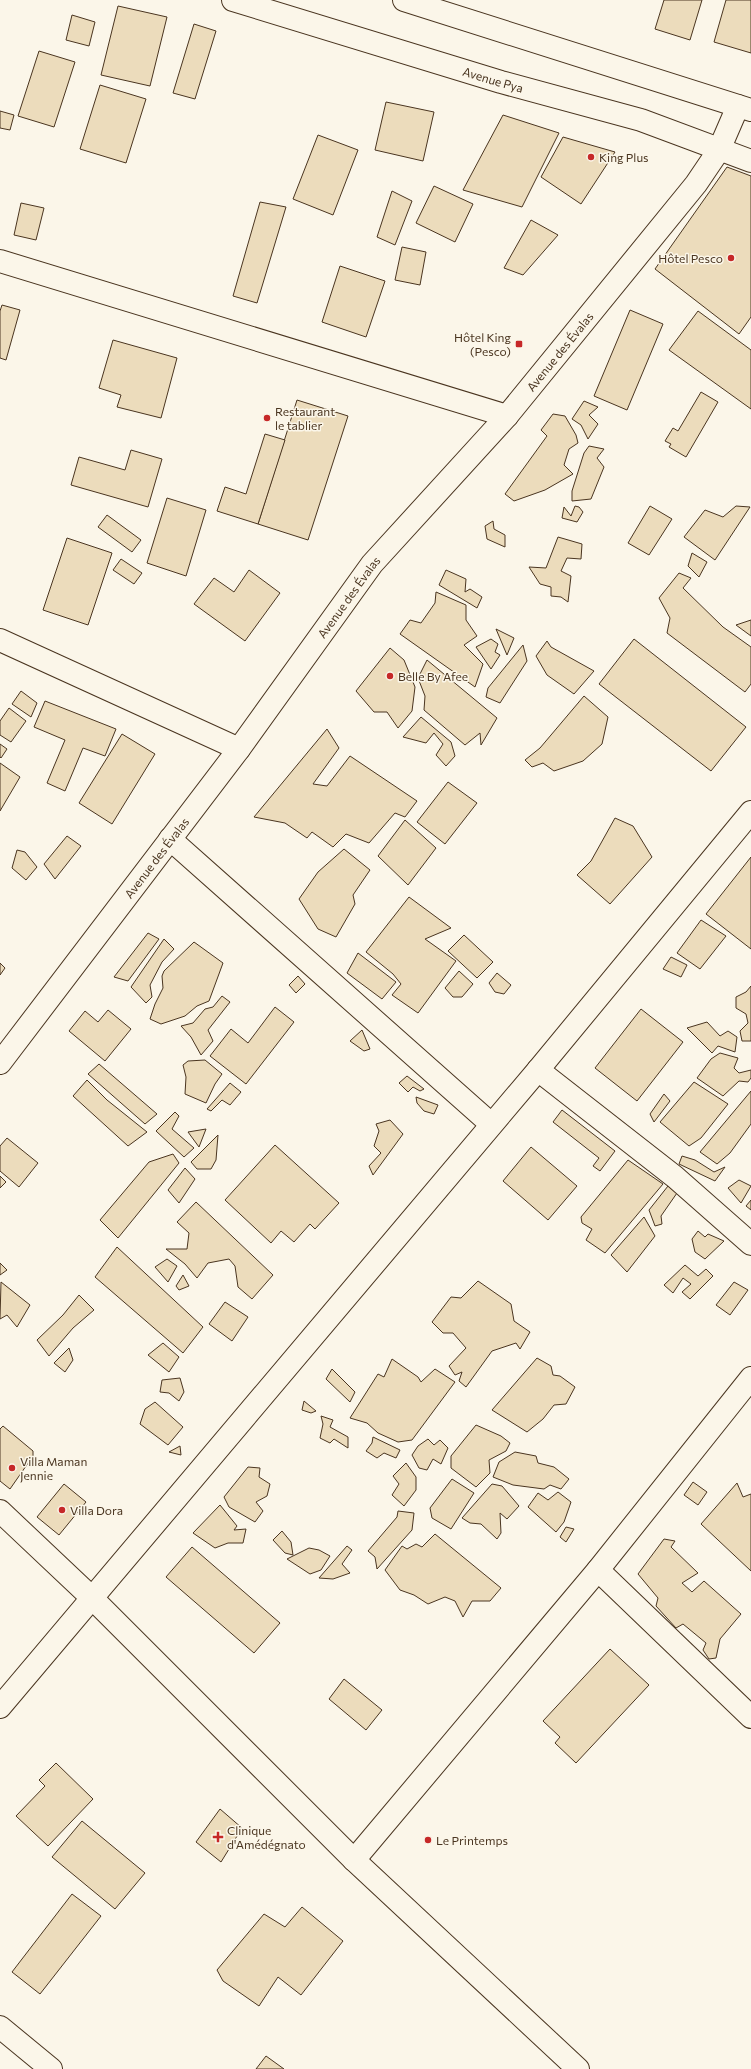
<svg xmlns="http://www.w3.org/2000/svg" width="751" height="2069" viewBox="0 0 751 2069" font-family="Commissioner,sans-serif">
	<rect width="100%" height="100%" fill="#fbf6e9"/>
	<g fill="#ecdcbc" stroke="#4a3520">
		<polygon points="664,0 702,0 690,40 655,29"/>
		<polygon points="726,0 751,0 751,53 714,42"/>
		<polygon points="118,6 167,17 150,86 101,75"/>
		<polygon points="72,15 95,22 89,46 66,40"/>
		<polygon points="194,24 216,31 195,99 173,93"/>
		<polygon points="39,51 75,62 54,127 18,116"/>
		<polygon points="100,85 146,99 126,163 80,149"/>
		<polygon points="386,102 434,112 423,161 375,150"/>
		<polygon points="0,111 14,115 10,130 0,128"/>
		<polygon points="503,115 559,133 522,207 463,190"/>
		<polygon points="318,135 358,150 333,215 293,199"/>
		<polygon points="563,137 615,152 581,204 541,177"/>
		<polygon points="727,167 751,176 751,317 739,334 655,269"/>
		<polygon points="434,186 473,204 455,242 416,223"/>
		<polygon points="392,191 412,201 395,245 377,237"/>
		<polygon points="260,202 286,207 257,303 233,296"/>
		<polygon points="21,203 44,208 36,240 14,235"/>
		<polygon points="531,220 558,235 523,275 504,268"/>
		<polygon points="402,247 426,252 420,285 395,280"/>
		<polygon points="340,266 385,281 366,337 322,322"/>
		<polygon points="2,305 20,310 6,360 0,358 0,311"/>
		<polygon points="630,310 663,324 627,410 594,396"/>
		<polygon points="698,311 751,350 751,409 669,350"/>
		<polygon points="113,340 177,358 161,418 117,407 121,395 99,388"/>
		<polygon points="701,392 718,402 686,457 669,447 671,444 665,441 673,428 678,431"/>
		<polygon points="297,400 348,416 308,540 258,524"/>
		<polygon points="584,401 598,407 589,415 598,424 588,439 581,425 572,419"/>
		<polygon points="553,414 565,416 576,435 578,443 569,449 564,465 573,474 545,490 514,501 505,494 547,436 541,430"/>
		<polygon points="265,434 285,440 258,524 217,511 225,487 246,494"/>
		<polygon points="589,446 604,449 597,458 604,467 591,499 572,501 572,491 584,453"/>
		<polygon points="131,450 162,459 148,507 71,485 79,457 125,470"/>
		<polygon points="167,498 206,510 186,576 147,563"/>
		<polygon points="575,506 579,507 583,512 577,522 562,518 564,507 571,516"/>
		<polygon points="650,506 672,519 649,555 628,543"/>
		<polygon points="736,506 750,507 715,560 684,537 705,510 723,517"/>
		<polygon points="107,515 141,540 132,552 98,527"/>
		<polygon points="493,521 494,529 505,535 505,547 487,539 485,526"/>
		<polygon points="558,537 582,544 581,559 567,558 561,571 571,576 568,602 561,597 551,596 551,587 540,584 529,567 546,568"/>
		<polygon points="67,538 112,553 88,625 43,610"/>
		<polygon points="692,553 707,562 699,577 688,566"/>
		<polygon points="121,559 142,573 134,584 113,570"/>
		<polygon points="249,570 280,593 245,641 194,604 214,578 234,592"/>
		<polygon points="446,570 466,579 465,592 470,589 482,597 477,608 439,585"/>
		<polygon points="679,573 691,578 683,588 723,627 751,647 751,684 745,692 667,633 670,618 659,598"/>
		<polygon points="436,592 466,605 466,620 477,636 464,645 483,664 475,687 400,634 410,620 421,623 435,603"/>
		<polygon points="751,620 751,636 736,625"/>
		<polygon points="496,629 514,638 507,655"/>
		<polygon points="491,639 498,644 495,652 500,655 491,669 476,647"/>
		<polygon points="634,639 746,727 711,771 599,684"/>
		<polygon points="547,641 551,647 594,671 574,694 547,675 536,656"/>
		<polygon points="523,645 527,661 500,703 486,697 488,688"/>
		<polygon points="390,648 404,660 415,687 412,711 398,728 387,712 374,712 356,691"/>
		<polygon points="427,660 497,718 481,745 480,733 465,745 424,710 425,696 418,678"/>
		<polygon points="21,691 37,703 31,717 12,704"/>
		<polygon points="584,696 608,717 602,744 583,761 554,771 543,763 532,767 525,760 540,748"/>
		<polygon points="45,701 116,729 105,756 83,748 65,791 47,783 65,740 34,727"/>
		<polygon points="9,708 26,721 11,742 0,735 0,721"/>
		<polygon points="421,717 451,742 455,756 446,766 436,755 443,744 434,733 426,743 403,737"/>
		<polygon points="327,729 339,748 313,784 327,786 350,756 417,801 405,817 395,813 369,843 346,834 333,847 312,832 307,838 285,823 254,817"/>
		<polygon points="122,734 155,754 112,824 79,803"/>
		<polygon points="0,744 7,749 1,758 0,757"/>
		<polygon points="0,763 20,777 0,811"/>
		<polygon points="448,782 477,803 445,844 417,822"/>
		<polygon points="615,818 633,826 652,857 610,904 577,875 591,861"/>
		<polygon points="405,820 436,848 408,885 378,856"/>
		<polygon points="67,836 81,846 55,879 44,864"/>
		<polygon points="344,849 370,870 353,895 355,904 336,937 318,929 299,899 318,872"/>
		<polygon points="17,850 25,852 37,867 26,880 12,868"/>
		<polygon points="751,857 751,949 706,914"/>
		<polygon points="409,897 451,928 425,939 456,961 418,1013 392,995 401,984 393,974 366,952"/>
		<polygon points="701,920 726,936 700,969 677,953"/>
		<polygon points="148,933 159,939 128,981 114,977"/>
		<polygon points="464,935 493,962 477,978 448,951"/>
		<polygon points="164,939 174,949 162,962 150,985 152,997 146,1003 131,987"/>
		<polygon points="194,942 223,963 209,1001 197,1006 185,1016 161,1024 150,1019 155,1004 163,988 162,976 164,971"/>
		<polygon points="358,953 396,982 382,999 347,973"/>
		<polygon points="671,957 687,965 681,977 663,969"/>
		<polygon points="0,963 5,968 0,975"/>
		<polygon points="459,971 473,984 462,997 453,997 445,988"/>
		<polygon points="497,973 511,985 504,994 495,992 489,983"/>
		<polygon points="298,976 305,984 296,993 289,985"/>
		<polygon points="751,986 751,1041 742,1041 740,1031 748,1023 746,1014 736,1008 736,997 746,992"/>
		<polygon points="222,996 230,1002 208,1030 213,1041 201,1055 191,1037 181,1026 193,1023 205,1009 213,1007"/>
		<polygon points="275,1007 294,1022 246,1084 210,1056 231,1029 248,1043"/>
		<polygon points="641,1009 683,1042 637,1101 595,1068"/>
		<polygon points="108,1010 131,1029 105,1061 69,1031 85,1011 98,1022"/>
		<polygon points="707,1022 720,1036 728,1031 737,1037 735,1052 718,1046 712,1053 687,1028"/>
		<polygon points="362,1030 370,1049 364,1051 350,1041"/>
		<polygon points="720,1053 738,1058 734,1068 739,1073 751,1070 751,1078 748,1082 739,1081 723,1096 697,1078 711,1059"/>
		<polygon points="205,1060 222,1074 215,1084 206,1103 185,1094 186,1077 183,1065 188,1061"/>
		<polygon points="99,1064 157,1114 145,1124 88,1074"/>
		<polygon points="407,1076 424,1089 420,1091 413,1087 408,1092 399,1083"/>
		<polygon points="87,1080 107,1100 147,1132 128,1146 73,1096"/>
		<polygon points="694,1082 728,1104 701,1138 689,1146 660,1122"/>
		<polygon points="230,1083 241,1092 230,1105 222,1100 211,1111 207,1109"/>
		<polygon points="751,1091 751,1124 730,1153 717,1164 700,1152"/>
		<polygon points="664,1094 670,1101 654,1122 650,1114"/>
		<polygon points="416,1097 438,1105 434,1114 424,1111 417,1103"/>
		<polygon points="562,1110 615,1151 600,1171 593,1166 599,1158 553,1122"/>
		<polygon points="175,1112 179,1116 172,1129 194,1148 184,1157 156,1131"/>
		<polygon points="390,1120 403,1134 373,1175 369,1166 381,1153 374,1146 379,1131 376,1124"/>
		<polygon points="206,1129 199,1147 188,1132"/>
		<polygon points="218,1135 216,1160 211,1169 197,1169 191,1162"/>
		<polygon points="7,1138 38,1163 19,1187 0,1171 0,1146"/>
		<polygon points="275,1145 339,1203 315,1229 310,1224 294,1242 281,1231 271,1243 225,1200"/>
		<polygon points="531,1147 577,1186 548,1220 503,1181"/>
		<polygon points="173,1154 179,1163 118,1238 100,1220 149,1162"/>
		<polygon points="682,1156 695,1160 714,1172 725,1167 715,1181 679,1164"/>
		<polygon points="628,1160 663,1184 605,1253 586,1240 592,1229 582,1223 581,1217"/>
		<polygon points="185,1168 195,1179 179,1203 168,1190"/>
		<polygon points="0,1176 6,1182 0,1188"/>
		<polygon points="739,1180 751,1186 741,1203 728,1188"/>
		<polygon points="668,1186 677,1193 661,1216 662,1224 655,1226 649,1210"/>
		<polygon points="751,1200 751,1210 746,1206"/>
		<polygon points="196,1202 273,1275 252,1299 238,1287 235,1266 229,1259 208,1263 197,1278 185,1264 166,1249 187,1249 189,1233 177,1222"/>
		<polygon points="644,1217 655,1236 627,1272 611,1255"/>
		<polygon points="698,1231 705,1237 708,1234 724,1241 705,1259 695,1252 692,1239"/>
		<polygon points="117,1247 203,1327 183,1353 95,1277"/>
		<polygon points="167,1259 177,1266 168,1282 155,1267"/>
		<polygon points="0,1263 7,1270 0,1275"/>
		<polygon points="685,1265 698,1276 706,1269 713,1276 690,1299 682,1292 691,1284 683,1278 673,1293 664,1285"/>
		<polygon points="183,1275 189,1286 179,1290 176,1286"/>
		<polygon points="478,1281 511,1304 514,1321 530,1332 520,1349 516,1343 492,1351 466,1387 459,1381 462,1372 455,1375 449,1366 466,1348 453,1333 443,1333 432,1322 451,1297 461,1298"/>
		<polygon points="1,1282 30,1305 17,1327 7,1315 0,1319"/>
		<polygon points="734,1282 748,1290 730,1315 716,1305"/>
		<polygon points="79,1295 94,1310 73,1328 49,1356 37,1340 63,1315"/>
		<polygon points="225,1302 248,1317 232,1341 209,1324"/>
		<polygon points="163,1343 179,1357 169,1372 148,1355"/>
		<polygon points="69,1348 73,1360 65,1372 54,1363"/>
		<polygon points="537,1358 551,1366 553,1375 560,1376 575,1387 566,1404 554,1405 543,1419 527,1432 492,1410"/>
		<polygon points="392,1359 418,1377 421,1382 435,1369 455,1382 412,1440 398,1442 378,1433 367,1423 350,1418 378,1374 384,1377"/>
		<polygon points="332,1369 355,1392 350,1402 326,1379"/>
		<polygon points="180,1378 184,1392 179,1401 169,1393 160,1392 162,1380"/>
		<polygon points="304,1401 316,1411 311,1413 302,1410"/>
		<polygon points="155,1402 183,1427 168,1445 140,1424 145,1409"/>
		<polygon points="321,1416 333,1420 330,1427 348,1437 348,1448 334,1439 330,1443 320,1438 323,1424"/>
		<polygon points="476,1425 501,1436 510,1443 506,1451 489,1460 490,1473 476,1487 451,1468 451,1456"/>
		<polygon points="3,1426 33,1451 33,1456 10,1489 0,1481 0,1429"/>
		<polygon points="373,1437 400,1450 396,1458 384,1453 377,1458 366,1451 372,1443"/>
		<polygon points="428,1439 434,1445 440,1440 448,1448 441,1464 433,1459 427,1470 419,1468 412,1455 418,1446"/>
		<polygon points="180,1446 181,1455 169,1452"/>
		<polygon points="515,1452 536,1456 538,1463 554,1467 569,1479 561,1489 550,1485 544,1489 513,1485 493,1477 499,1462"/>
		<polygon points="406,1463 416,1477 416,1490 404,1506 392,1495 399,1484 393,1476"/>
		<polygon points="248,1467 260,1468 259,1477 270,1484 267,1496 256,1502 263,1511 255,1522 229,1507 224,1497"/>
		<polygon points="452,1479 474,1493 451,1529 432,1518 430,1508"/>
		<polygon points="693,1482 707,1492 698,1505 684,1495"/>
		<polygon points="737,1483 743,1497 751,1494 751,1571 701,1524"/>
		<polygon points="64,1484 86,1502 59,1535 37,1517"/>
		<polygon points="492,1484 502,1486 519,1506 507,1519 500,1513 501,1533 497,1539 481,1524 470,1523 462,1518"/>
		<polygon points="558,1492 571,1502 564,1522 556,1532 528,1507 538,1493 548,1500"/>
		<polygon points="220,1505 237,1526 234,1530 246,1529 243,1543 228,1543 215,1548 193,1533"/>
		<polygon points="398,1511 414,1513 412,1530 377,1569 375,1557 368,1551 397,1517"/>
		<polygon points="566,1527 574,1529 566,1542 560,1537"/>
		<polygon points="282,1531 291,1542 293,1555 285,1553 273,1540"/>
		<polygon points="435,1534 501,1588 490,1601 472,1601 463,1617 455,1601 445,1597 428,1604 414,1595 400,1590 385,1570 402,1546 407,1549 416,1544 422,1547"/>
		<polygon points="664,1539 675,1541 671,1547 698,1573 682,1583 692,1592 704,1581 741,1614 720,1639 716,1658 709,1659 703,1650 706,1643 683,1624 676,1628 656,1606 658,1598 638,1574"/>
		<polygon points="347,1546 352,1550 342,1564 350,1573 333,1579 319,1578"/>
		<polygon points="192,1547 280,1623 254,1653 166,1577"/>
		<polygon points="309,1548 319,1550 330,1556 321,1570 310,1574 287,1559"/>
		<polygon points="610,1649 649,1685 576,1763 555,1743 560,1737 543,1721"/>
		<polygon points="344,1679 382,1710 366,1730 329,1699"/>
		<polygon points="56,1763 93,1799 48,1846 16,1816 45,1786 39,1780"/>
		<polygon points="220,1809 242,1828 221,1862 196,1842"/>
		<polygon points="82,1821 145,1873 115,1909 52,1857"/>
		<polygon points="72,1894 101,1916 40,1994 12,1972"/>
		<polygon points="302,1907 343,1941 301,1995 278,1977 259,2006 223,1981 217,1970 264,1914 285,1927"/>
		<polygon points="266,2056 284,2069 256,2069"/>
	</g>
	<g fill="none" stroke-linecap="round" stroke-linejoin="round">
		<defs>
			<g id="minor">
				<polyline points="0,261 507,416"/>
				<polyline points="0,640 239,749"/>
				<polyline points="170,839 491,1124"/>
				<polyline points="538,1070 675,1177 751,1244"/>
				<polyline points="0,1511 91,1597 354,1860 578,2069"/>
				<polyline points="598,1570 751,1717"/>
				<polyline points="0,1707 538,1070 751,812"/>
				<polyline points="354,1860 598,1570 751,1378"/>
				<polyline points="0,2027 51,2069"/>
			</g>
			<g id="tertiary">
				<path id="s1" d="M0,1063L239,749L372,564L507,416L696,184L719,150"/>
			</g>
			<g id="secondary">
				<path id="s2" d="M233,0L501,82L641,120L751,161"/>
				<polyline points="404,0 751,110"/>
				<polyline points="719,150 738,106"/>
			</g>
		</defs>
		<use href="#minor" stroke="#4a3520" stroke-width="24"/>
		<use href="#tertiary" stroke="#4a3520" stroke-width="24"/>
		<use href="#secondary" stroke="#4a3520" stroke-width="24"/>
		<use href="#minor" stroke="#fbf6e9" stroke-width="22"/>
		<use href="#tertiary" stroke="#fbf6e9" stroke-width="22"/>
		<use href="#secondary" stroke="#fbf6e9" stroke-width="22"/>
	</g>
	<g fill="#c62828" stroke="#fbf6e9" stroke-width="1.5">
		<circle cx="591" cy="157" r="4"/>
		<circle cx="731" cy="258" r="4"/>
		<rect x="515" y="340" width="8" height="8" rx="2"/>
		<circle cx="267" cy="418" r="4"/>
		<circle cx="390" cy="676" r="4"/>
		<circle cx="12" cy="1468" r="4"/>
		<circle cx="62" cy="1510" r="4"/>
		<path d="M216 1831h4v4h4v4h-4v4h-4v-4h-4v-4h4z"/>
		<circle cx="428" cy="1840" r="4"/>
	</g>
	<g text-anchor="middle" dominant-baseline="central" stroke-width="3" stroke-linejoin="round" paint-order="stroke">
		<g font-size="12" fill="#4a3520" stroke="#fbf6e9">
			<text stroke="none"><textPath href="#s2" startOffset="272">Avenue Pya</textPath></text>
			<text stroke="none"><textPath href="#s1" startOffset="906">Avenue des Évalas</textPath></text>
			<text stroke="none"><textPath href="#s1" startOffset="582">Avenue des Évalas</textPath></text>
			<text stroke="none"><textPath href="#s1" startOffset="258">Avenue des Évalas</textPath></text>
		</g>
		<g font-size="12" fill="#4a3520" stroke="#fbf6e9" text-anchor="start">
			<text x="599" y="157">King Plus</text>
			<text x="723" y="258" text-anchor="end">Hôtel Pesco</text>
			<text x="511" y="337" text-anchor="end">Hôtel King<tspan x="511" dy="14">(Pesco)</tspan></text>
			<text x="275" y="411">Restaurant<tspan x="275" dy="14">le tablier</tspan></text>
			<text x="398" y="676">Belle By Afee</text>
			<text x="20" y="1461">Villa Maman<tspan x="20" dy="14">Jennie</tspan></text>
			<text x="70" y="1510">Villa Dora</text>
			<text x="227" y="1830">Clinique<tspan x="227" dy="14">d'Amédégnato</tspan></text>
			<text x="436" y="1840">Le Printemps</text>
		</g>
	</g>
</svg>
